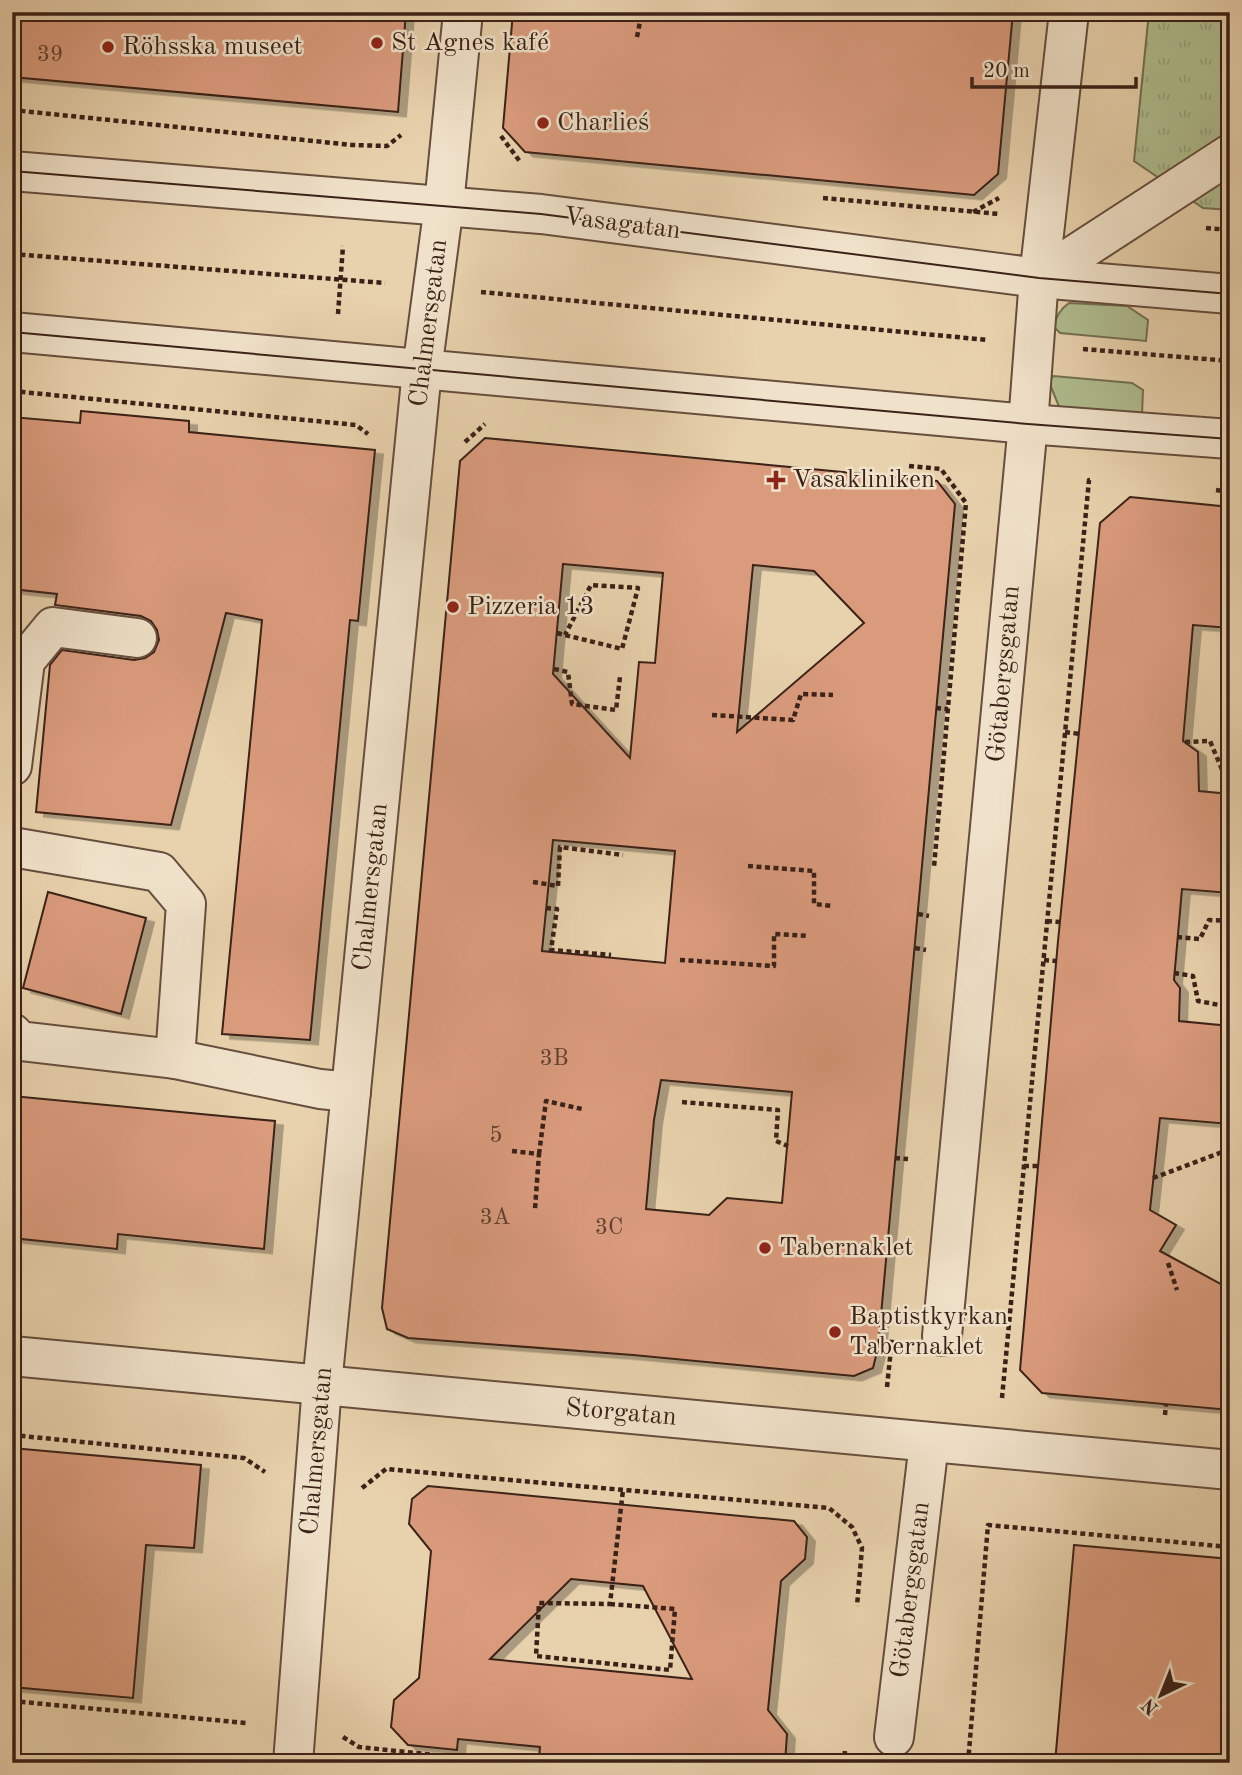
<svg xmlns="http://www.w3.org/2000/svg" width="1242" height="1775" viewBox="0 0 1242 1775" font-family="'Old Standard TT',serif">
	<defs>
		<pattern id="park-tufts" width="24" height="20" patternUnits="userSpaceOnUse" patternTransform="scale(1.75)"><rect width="24" height="20" fill="#afbd8f"/><path d="M3 7l-1-3M5 7V3M7 7l1-3M15 17l-1-3M17 17v-4M19 17l1-3" fill="none" stroke="#97a27b"/></pattern>
		<filter id="shadow"><feDropShadow dx="8" dy="4.5" stdDeviation="0" flood-color="#0004"/></filter>
	</defs>
	<rect width="100%" height="100%" fill="#e8d2ad"/>
	<filter id="stains"><feTurbulence type="fractalNoise" baseFrequency=".00286" numOctaves="4"/><feColorMatrix values="0 0 0 0 .2 0 0 0 0 .09 0 0 0 0 .02 0 0 0 .5 -.17"/></filter>
	<radialGradient id="worn" r=".72"><stop offset=".6" stop-color="#630" stop-opacity="0"/><stop offset="1" stop-color="#630" stop-opacity=".3"/></radialGradient>
	<g fill="#afbd8f" stroke="#746f54" stroke-width="2">
		<path d="M1069,303L1127,306L1148,320L1146,341L1060,333L1054,327C1056,316 1060,309 1069,303Z"/>
		<polygon points="1053,376 1132,383 1143,390 1142,415 1060,409 1049,382"/>
	</g>
	<polygon fill="url(#park-tufts)" stroke="#746f54" stroke-width="2" points="1149,12 1230,12 1230,210 1203,208 1134,161"/>
	<g fill="#da9b7d" stroke="#3a2118" stroke-width="2" fill-rule="evenodd" filter="url(#shadow)">
		<polygon points="12,12 406,12 398,112 12,77"/>
		<polygon points="513,12 1013,12 998,174 974,195 525,152 503,128"/>
		<polygon points="81,411 189,421 189,432 375,450 358,621 350,620 310,1040 222,1034 262,620 226,613 171,825 36,812 50,665 62,650 134,660 145,658 154,652 159,640 157,630 151,621 141,616 55,605 57,594 12,589 12,417 80,423"/>
		<path d="M485,438L937,481L955,504L878,1348L873,1368L854,1376L633,1355L408,1338L387,1329L382,1308L460,461ZM563,564L663,573L655,663L639,662L630,758L553,674ZM753,565L814,571L864,623L737,732ZM553,840L675,851L665,963L542,951ZM661,1080L792,1092L782,1203L727,1198L709,1215L646,1209L654,1120Z"/>
		<polygon points="1130,497 1230,507 1230,628 1193,625 1183,741 1198,752 1199,791 1230,794 1230,893 1182,889 1174,980 1180,988 1179,1021 1230,1026 1230,1124 1160,1118 1150,1210 1176,1225 1160,1251 1230,1289 1230,1410 1042,1393 1020,1370 1058,941 1100,523"/>
		<polygon points="48,892 146,918 121,1014 23,988"/>
		<polygon points="12,1096 275,1121 264,1249 118,1234 117,1249 12,1238"/>
		<polygon points="12,1448 201,1465 194,1548 146,1545 133,1698 12,1687"/>
		<path d="M428,1486L794,1521L807,1537L805,1559L781,1581L768,1710L787,1734L785,1763H690L638,1758V1763H586L539,1758L540,1747L458,1739L457,1750L408,1745L391,1727L394,1700L419,1678L431,1551L409,1524L412,1499ZM571,1579L643,1586L692,1679L490,1659Z"/>
		<polygon points="1074,1545 1230,1559 1230,1763 1055,1763"/>
	</g>
	<g fill="none" stroke-linecap="round" stroke-linejoin="round">
		<defs>
			<g id="minor">
				<polyline points="12,171 541,214 1039,278 1230,294"/>
				<polyline points="1039,278 1230,154"/>
				<polyline points="12,332 1028,424 1230,439"/>
				<polyline points="12,766 25,661 53,627 137,638"/>
				<polyline points="12,847 159,872 186,904 175,1059"/>
				<polyline points="12,1033 20,1041 175,1059 320,1089 351,1092"/>
				<polyline points="942,1336 1028,424 1039,278 1069,12"/>
				<polyline points="12,1356 1230,1470"/>
				<polyline points="894,1737 929,1443"/>
				<polyline points="293,1763 322,1385 422,370 444,205 463,12"/>
			</g>
		</defs>
		<use href="#minor" stroke="#664d3d" stroke-width="42"/>
		<g stroke="#3a2118" stroke-width="4.5" stroke-dasharray="5 3.5" stroke-linecap="butt">
			<polyline points="637,37 642,12"/>
			<polyline points="12,110 352,145 387,146 401,135"/>
			<polyline points="501,136 521,163"/>
			<polyline points="823,198 999,214"/>
			<polyline points="973,212 999,198"/>
			<polyline points="1206,228 1230,230"/>
			<polyline points="12,254 385,283"/>
			<polyline points="481,292 988,340"/>
			<polyline points="338,314 343,246"/>
			<polyline points="1083,349 1230,361"/>
			<polyline points="12,391 356,425 368,434"/>
			<polyline points="465,442 485,424"/>
			<polyline points="909,466 941,469 966,503 934,867"/>
			<polyline points="1216,490 1230,492"/>
			<polyline points="557,633 622,649 638,588 591,585 565,635"/>
			<polyline points="554,669 568,672 572,704 616,710 620,677"/>
			<polyline points="936,708 948,709"/>
			<polyline points="712,715 793,720 801,694 833,695"/>
			<polyline points="1065,732 1080,734"/>
			<polyline points="1185,742 1210,741 1223,772 1230,772"/>
			<polyline points="748,866 814,871 814,904 832,906"/>
			<polyline points="533,882 558,886 560,847 623,855"/>
			<polyline points="546,908 557,909 551,950 611,955"/>
			<polyline points="918,914 929,916"/>
			<polyline points="1047,921 1060,922"/>
			<polyline points="1177,937 1200,939 1209,920 1230,921"/>
			<polyline points="915,948 926,950"/>
			<polyline points="680,960 774,966 774,934 809,936"/>
			<polyline points="1044,960 1056,961"/>
			<polyline points="1174,973 1193,976 1198,1001 1230,1007"/>
			<polyline points="682,1102 778,1110 776,1141 788,1146"/>
			<polyline points="512,1151 539,1154 535,1209"/>
			<polyline points="539,1154 546,1101 582,1109"/>
			<polyline points="895,1158 908,1159"/>
			<polyline points="1024,1166 1038,1166"/>
			<polyline points="1153,1178 1228,1150"/>
			<polyline points="1168,1263 1177,1290"/>
			<polyline points="887,1387 892,1339"/>
			<polyline points="1002,1398 1089,480 1092,480"/>
			<polyline points="1165,1415 1166,1404"/>
			<polyline points="12,1435 244,1458 265,1472"/>
			<polyline points="362,1488 386,1469 829,1508 852,1527 862,1548 857,1606"/>
			<polyline points="610,1604 675,1609 670,1670 536,1656 539,1603 610,1604 623,1490"/>
			<polyline points="12,1701 246,1723"/>
			<polyline points="343,1737 359,1747 510,1763"/>
			<polyline points="844,1763 845,1751"/>
			<polyline points="968,1763 988,1525 1230,1547"/>
		</g>
		<use href="#minor" stroke="#f0e2ca" stroke-width="38"/>
		<g stroke="#3a2118" stroke-width="2">
			<polyline points="12,171 541,214 1039,278 1230,294"/>
			<polyline points="12,332 1028,424 1230,439"/>
		</g>
	</g>
	<g fill="#8f2418" stroke="#f0e2ca" stroke-width="2.5">
		<circle cx="377" cy="43" r="7"/>
		<circle cx="108" cy="47" r="7"/>
		<circle cx="543" cy="123" r="7"/>
		<path d="M772.5 469.5h7v7h7v7h-7v7h-7v-7h-7v-7h7z"/>
		<circle cx="453" cy="607" r="7"/>
		<circle cx="765" cy="1248" r="7"/>
		<circle cx="835" cy="1332" r="7"/>
	</g>
	<g text-anchor="middle" dominant-baseline="central" stroke-width="5" stroke-linejoin="round" paint-order="stroke">
		<g font-size="23" fill="#624031">
			<text x="50" y="54">39</text>
			<text x="554" y="1058">3B</text>
			<text x="496" y="1135">5</text>
			<text x="495" y="1217">3A</text>
			<text x="609" y="1227">3C</text>
		</g>
		<g font-size="26" fill="#3a2118" stroke="#f0e2ca" text-anchor="start">
			<text x="391" y="43">St Agnes kafé</text>
			<text x="122" y="47">Röhsska museet</text>
			<text x="557" y="123">Charlieś</text>
			<text x="792" y="480">Vasakliniken</text>
			<text x="467" y="607">Pizzeria 13</text>
			<text x="779" y="1248">Tabernaklet</text>
			<text x="849" y="1317">Baptistkyrkan<tspan x="849" dy="30">Tabernaklet</tspan></text>
		</g>
		<g font-size="26" fill="#3a2118" stroke="#f0e2ca">
			<text transform="translate(622 224) rotate(7)">Vasagatan</text>
			<text transform="translate(429 323) rotate(-83)">Chalmersgatan</text>
			<text transform="translate(1004 674) rotate(-85)">Götabergsgatan</text>
			<text transform="translate(371 887) rotate(-84)">Chalmersgatan</text>
			<text transform="translate(621 1413) rotate(5)">Storgatan</text>
			<text transform="translate(317 1451) rotate(-85)">Chalmersgatan</text>
			<text transform="translate(911 1590) rotate(-83)">Götabergsgatan</text>
		</g>
	</g>
	<rect width="1242" height="1775" fill="none" stroke="#e8d2ad" stroke-width="42"/>
	<rect x="14" y="14" width="1214" height="1747" fill="none" stroke="#3a2118" stroke-width="3.5"/>
	<rect x="21" y="21" width="1200" height="1733" fill="none" stroke="#3a2118" stroke-width="2"/>
	<g transform="translate(1161 1695) rotate(223)" stroke="#f0e2ca" stroke-width="5" paint-order="stroke">
	<path d="M0-5L12 26L0 18L-12 26Z" fill="#3a2118"/>
	<text y="-10" font-size="19" font-weight="bold" text-anchor="middle" fill="#3a2118">N</text>
	</g>
	<path d="M972 77v10h164v-10" fill="none" stroke="#3a2118" stroke-width="3.5"/>
	<text x="983" y="77" font-size="21" fill="#3a2118" stroke="#f0e2ca" stroke-width="5" paint-order="stroke">20 m</text>
	<rect width="100%" height="100%" filter="url(#stains)"/>
	<rect width="100%" height="100%" fill="url(#worn)"/>
</svg>
